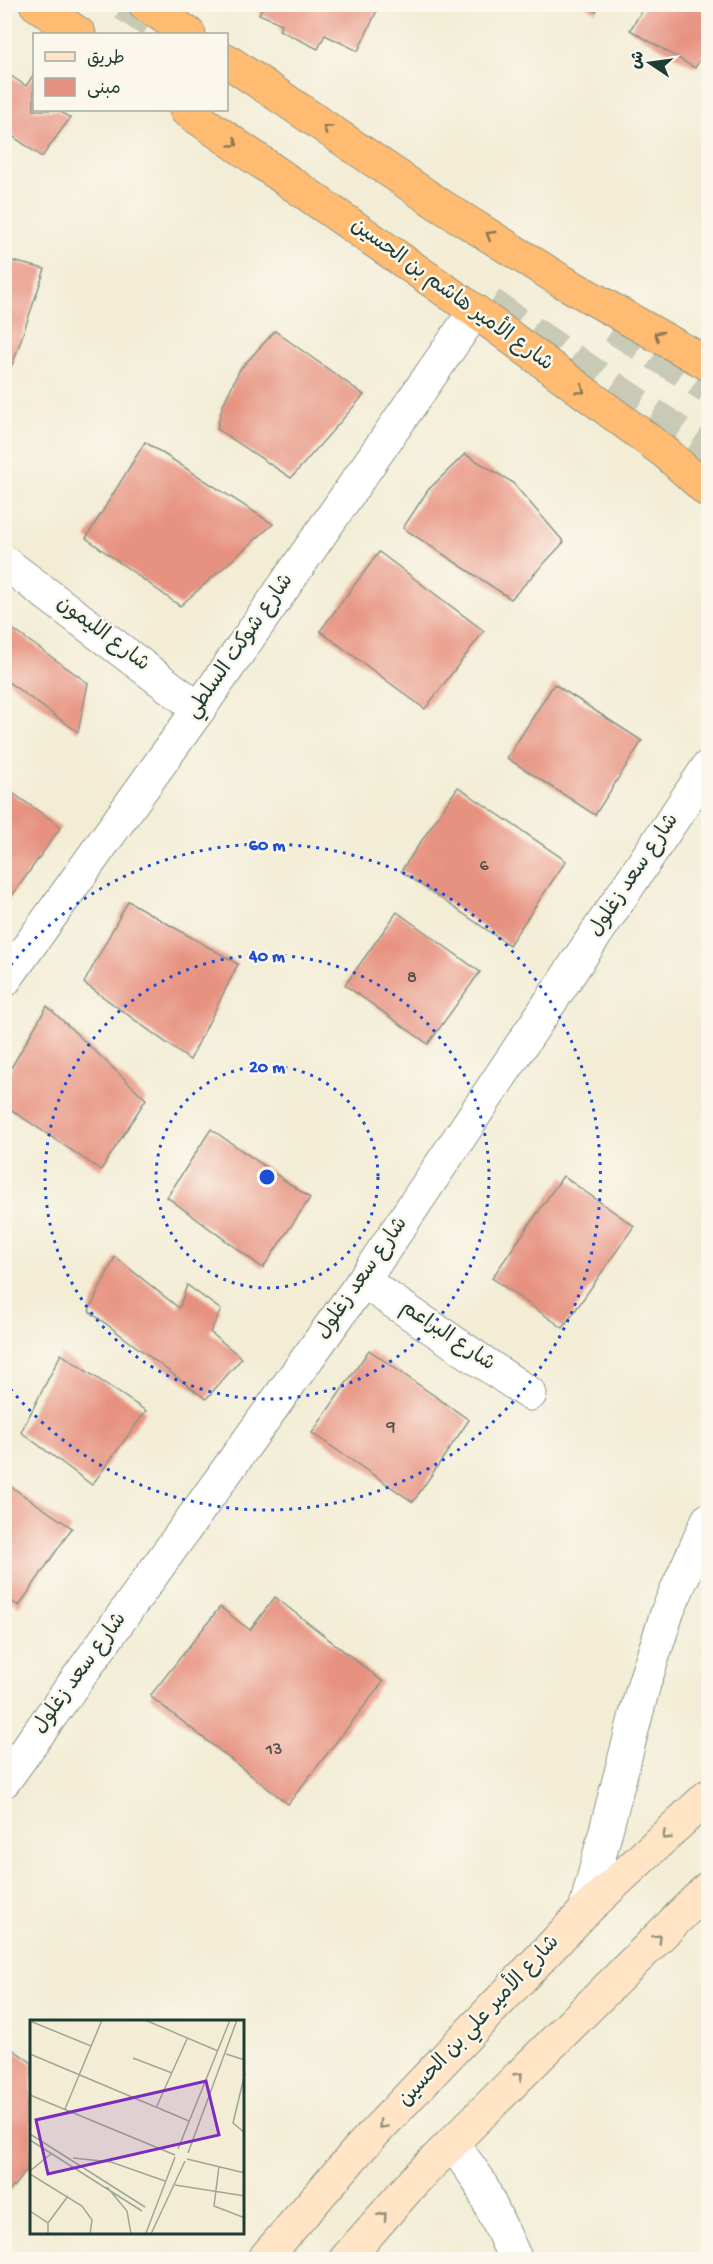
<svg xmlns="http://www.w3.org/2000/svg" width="713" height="2264" viewBox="0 0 713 2264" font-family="'Gochi Hand','Playpen Sans Arabic',sans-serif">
	<rect width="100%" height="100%" fill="#fbf7ec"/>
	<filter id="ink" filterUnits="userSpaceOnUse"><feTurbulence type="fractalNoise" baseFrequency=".0167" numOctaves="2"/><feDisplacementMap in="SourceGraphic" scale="12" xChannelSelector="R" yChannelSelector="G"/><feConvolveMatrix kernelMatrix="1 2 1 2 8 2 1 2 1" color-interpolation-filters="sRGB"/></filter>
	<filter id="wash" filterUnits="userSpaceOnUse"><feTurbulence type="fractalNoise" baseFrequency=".008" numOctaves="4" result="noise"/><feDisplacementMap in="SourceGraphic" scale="24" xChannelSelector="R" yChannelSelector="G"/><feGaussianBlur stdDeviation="1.35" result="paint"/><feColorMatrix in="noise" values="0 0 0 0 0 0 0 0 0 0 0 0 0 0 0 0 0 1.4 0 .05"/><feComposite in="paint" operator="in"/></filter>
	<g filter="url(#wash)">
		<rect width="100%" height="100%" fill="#f3edd6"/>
		<g id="blocks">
			<g fill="#e79280">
				<polygon points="264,4 380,4 358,51 325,35 318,49 279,30 282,24 259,14"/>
				<polygon points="582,4 599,4 596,12"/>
				<polygon points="646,4 708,4 708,45 695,68 630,30"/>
				<polygon points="4,71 26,86 34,74 34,110 58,110 70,118 42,157 4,130"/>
				<polygon points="4,259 45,269 13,363 4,377"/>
				<polygon points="275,331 364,395 291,478 217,429 222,407 240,369"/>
				<polygon points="145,442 273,524 180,606 86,538"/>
				<polygon points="465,454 512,482 564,542 511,599 403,528 428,490"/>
				<polygon points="379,552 484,631 425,709 320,631"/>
				<polygon points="4,623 88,683 78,732 4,679"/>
				<polygon points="554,684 642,741 595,815 507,758"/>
				<polygon points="4,787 61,827 4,907"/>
				<polygon points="458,787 566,861 509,945 401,871"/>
				<polygon points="128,901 238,964 190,1060 84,983"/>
				<polygon points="397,912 480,972 428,1044 345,985"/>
				<polygon points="47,1006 146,1099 101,1170 4,1105 4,1080"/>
				<polygon points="211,1129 310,1198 263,1268 167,1197"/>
				<polygon points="563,1176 634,1226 563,1328 492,1278"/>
				<polygon points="115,1257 179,1308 187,1285 221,1310 210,1332 242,1358 206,1399 89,1311"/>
				<polygon points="369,1350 469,1420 413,1502 312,1433"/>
				<polygon points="61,1354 146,1411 92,1485 21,1432"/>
				<polygon points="4,1482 72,1528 19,1606 4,1596"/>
				<polygon points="275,1597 383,1682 288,1804 150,1696 220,1607 250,1630"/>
				<polygon points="4,2043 32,2063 32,2163 10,2191 4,2187"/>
			</g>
		</g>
	</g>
	<g filter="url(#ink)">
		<use href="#blocks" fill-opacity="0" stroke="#899585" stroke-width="1.5"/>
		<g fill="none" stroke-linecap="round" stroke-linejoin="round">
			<g stroke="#c9cab6" stroke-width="33" stroke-dasharray="33 16" stroke-linecap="butt">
				<polyline points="124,4 166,33"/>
				<polyline points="490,304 708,452"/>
				<polyline points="614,327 708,387"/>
			</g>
			<defs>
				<g id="minor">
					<polyline points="4,562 199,709"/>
					<polyline points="4,981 199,709 475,311"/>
					<polyline points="363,1281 530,1394"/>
					<polyline points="585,1911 644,1684 668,1610 708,1520"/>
					<polyline points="452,2143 478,2179 516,2260"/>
				</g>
				<polyline id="tertiary" points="4,1781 363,1281 708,767"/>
				<g id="secondary">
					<polyline points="263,2260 360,2148 585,1911 708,1796"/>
					<polyline points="345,2260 415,2180 708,1888"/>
				</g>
				<g id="trunk">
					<polyline points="36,4 79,34"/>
					<polyline points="145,4 189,34"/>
					<polyline points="226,60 440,205 560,280 708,364"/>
					<polyline points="186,110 475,311 666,453 708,491"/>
				</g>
			</defs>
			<use href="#minor" stroke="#899585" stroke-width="35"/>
			<use href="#tertiary" stroke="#899585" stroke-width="35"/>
			<use href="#secondary" stroke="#899585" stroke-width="35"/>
			<use href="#trunk" stroke="#899585" stroke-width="35"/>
			<use href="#minor" stroke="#fff" stroke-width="33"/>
			<use href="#tertiary" stroke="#fff" stroke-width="33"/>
			<use href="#secondary" stroke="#ffe4c6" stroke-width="33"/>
			<use href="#trunk" stroke="#ffbb71" stroke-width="33"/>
		</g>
		<defs><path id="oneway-chevron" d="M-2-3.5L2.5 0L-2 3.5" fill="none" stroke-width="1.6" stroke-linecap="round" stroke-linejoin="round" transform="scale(1.5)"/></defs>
		<g stroke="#84764f">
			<use href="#oneway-chevron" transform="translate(327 129) rotate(-146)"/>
			<use href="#oneway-chevron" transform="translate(234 143) rotate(35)"/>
			<use href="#oneway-chevron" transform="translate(490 235) rotate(-149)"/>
			<use href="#oneway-chevron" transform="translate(658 335) rotate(-150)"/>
			<use href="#oneway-chevron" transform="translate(581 390) rotate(37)"/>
		</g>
		<g stroke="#8f907d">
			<use href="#oneway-chevron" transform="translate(666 1836) rotate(137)"/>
			<use href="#oneway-chevron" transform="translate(658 1938) rotate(-45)"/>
			<use href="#oneway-chevron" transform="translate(519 2076) rotate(-45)"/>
			<use href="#oneway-chevron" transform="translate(382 2125) rotate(133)"/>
			<use href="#oneway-chevron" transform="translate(383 2216) rotate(-49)"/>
		</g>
	</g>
	<g fill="none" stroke="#1d4ed8" stroke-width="3" stroke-dasharray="3 6">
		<circle cx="267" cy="1177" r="111"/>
		<circle cx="267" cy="1177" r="222"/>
		<path d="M5 972A333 333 0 1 1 5 1382"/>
	</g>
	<g text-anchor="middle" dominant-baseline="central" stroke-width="5" stroke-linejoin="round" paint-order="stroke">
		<g font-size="18" fill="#515247">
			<text x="484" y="866">6</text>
			<text x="412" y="978">8</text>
			<text x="391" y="1427">9</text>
			<text x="274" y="1750">13</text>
		</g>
		<g font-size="21" fill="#1f3d34" stroke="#fbf7ec">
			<text transform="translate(451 296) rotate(36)">شارع الأمير هاشم بن الحسين</text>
			<text transform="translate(102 635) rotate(37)">شارع الليمون</text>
			<text transform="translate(241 647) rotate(-55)">شارع شوكت السلطي</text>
			<text transform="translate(635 876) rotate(-56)">شارع سعد زغلول</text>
			<text transform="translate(363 1279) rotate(-55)">شارع سعد زغلول</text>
			<text transform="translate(447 1337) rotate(34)">شارع البراعم</text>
			<text transform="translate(81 1674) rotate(-54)">شارع سعد زغلول</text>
			<text transform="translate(480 2022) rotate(-47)">شارع الأمير علي بن الحسين</text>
		</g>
	</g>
	<g transform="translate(30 2020)">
		<rect width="214" height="214" fill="#f3edd6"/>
		<path fill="none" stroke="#9ea795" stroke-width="1.5" d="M115,0L188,31M0,1L61,26M0,34L159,101M196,34L215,40M103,38L142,53M215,53L203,103L215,113M0,75L145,135M126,88L157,19M35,89L72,0M0,114L115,187M0,120L112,191M148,129L200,0M158,133L207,0M43,138L81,142L135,161M157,139L215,153M189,146L184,186L215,198M0,151L22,133M0,154L52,186L62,200L60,214M145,165L215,176M77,167L97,191L101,214M0,191L18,203V214M18,203L38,176M116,213L145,137M121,214L155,141"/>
		<path fill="#7b2cbf" fill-opacity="0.15" stroke="#7b2cbf" stroke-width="3" d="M176,61L189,115L18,154L6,100Z"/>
		<rect width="214" height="214" fill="none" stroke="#1f3d34" stroke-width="3"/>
	</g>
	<circle cx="267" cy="1177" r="9" fill="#1d4ed8" stroke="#fbf7ec" stroke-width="3"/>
	<g font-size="18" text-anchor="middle" font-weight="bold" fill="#1d4ed8" stroke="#fbf7ec" stroke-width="5" stroke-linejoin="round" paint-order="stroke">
		<text x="267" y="850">60 m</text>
		<text x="267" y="961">40 m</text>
		<text x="267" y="1072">20 m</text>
	</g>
	<rect width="713" height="2264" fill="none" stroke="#fbf7ec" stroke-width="24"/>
	<rect x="33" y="33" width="195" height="78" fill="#fbf7ec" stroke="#a3ada2" stroke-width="1.5"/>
	<rect x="45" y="52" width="30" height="9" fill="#ffe4c6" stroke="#a3ada2" stroke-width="1.5"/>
	<text x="87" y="63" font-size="18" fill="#1f3d34">طريق</text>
	<rect x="45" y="78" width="30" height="18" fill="#e79280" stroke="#a3ada2" stroke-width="1.5"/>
	<text x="87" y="93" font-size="18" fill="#1f3d34">مبنى</text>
	<g transform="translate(650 63) rotate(283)" stroke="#fbf7ec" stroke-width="4.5" paint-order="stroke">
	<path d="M0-4.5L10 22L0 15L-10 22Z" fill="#1f3d34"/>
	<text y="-9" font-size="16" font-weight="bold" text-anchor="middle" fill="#1f3d34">ش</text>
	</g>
</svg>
